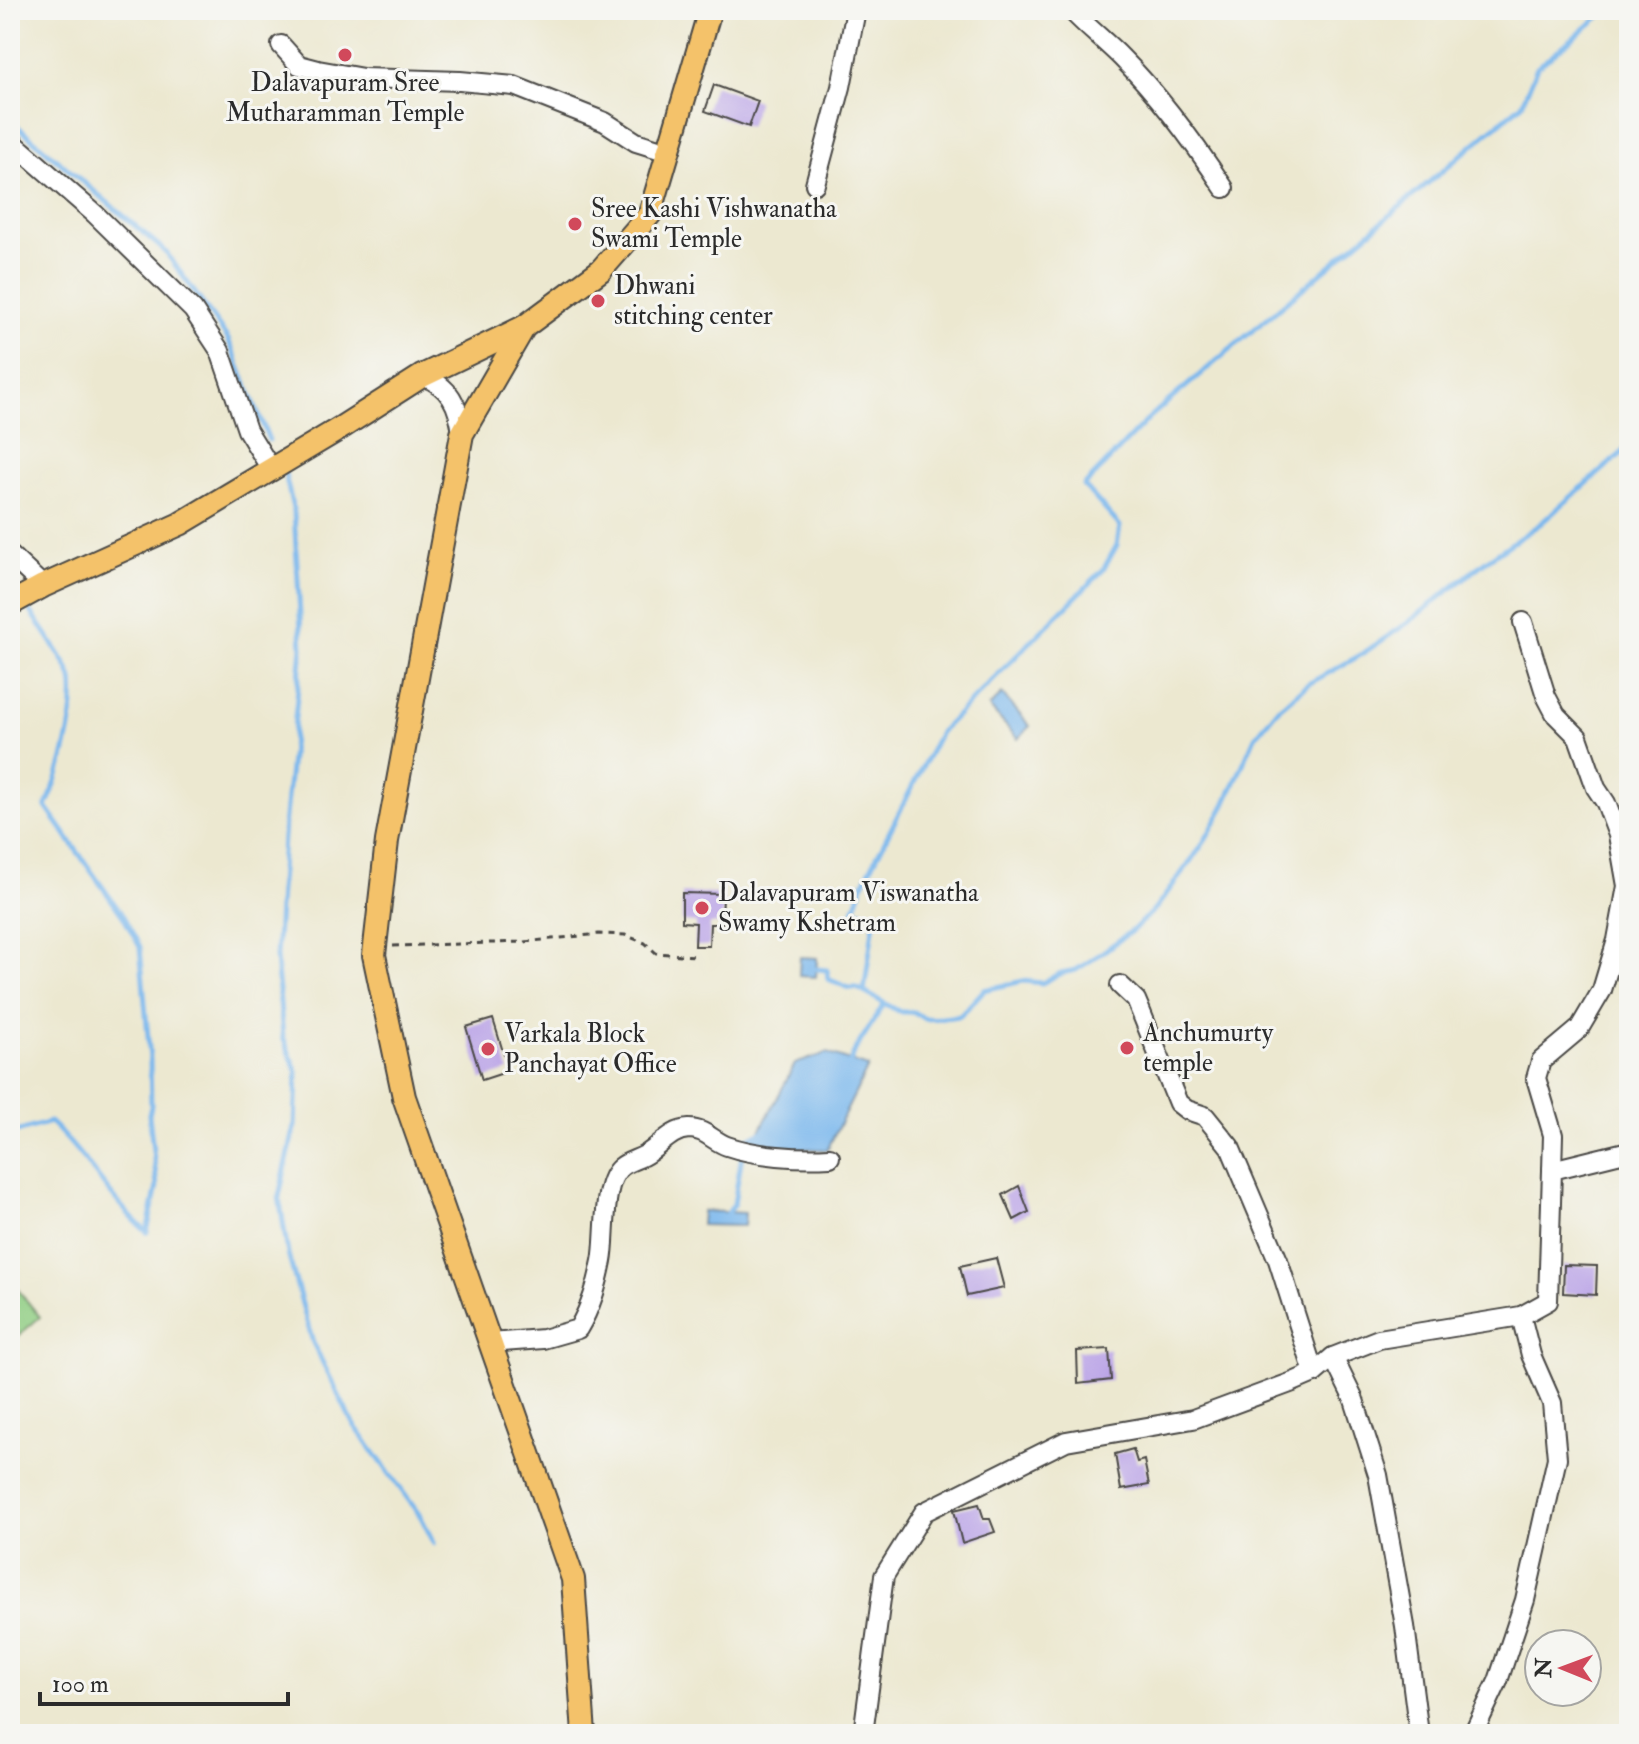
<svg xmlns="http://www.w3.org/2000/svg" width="1639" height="1744" viewBox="0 0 1639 1744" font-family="'IM FELL Double Pica',serif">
	<rect width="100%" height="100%" fill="#f6f6f2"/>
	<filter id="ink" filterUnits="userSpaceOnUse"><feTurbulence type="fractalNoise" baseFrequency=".0125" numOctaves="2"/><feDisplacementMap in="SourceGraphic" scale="16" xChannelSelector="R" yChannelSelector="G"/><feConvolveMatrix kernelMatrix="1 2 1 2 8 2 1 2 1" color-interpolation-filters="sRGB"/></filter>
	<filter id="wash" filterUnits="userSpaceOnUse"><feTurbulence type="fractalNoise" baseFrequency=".006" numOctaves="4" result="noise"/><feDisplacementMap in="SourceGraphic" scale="32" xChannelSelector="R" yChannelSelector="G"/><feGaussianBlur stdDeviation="1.8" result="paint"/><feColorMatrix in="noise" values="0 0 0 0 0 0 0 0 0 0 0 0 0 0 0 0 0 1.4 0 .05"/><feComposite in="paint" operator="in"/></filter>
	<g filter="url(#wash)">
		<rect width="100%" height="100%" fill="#ece8d0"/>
		<polygon fill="#8fcd82" stroke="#5d7c56" stroke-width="2" points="10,1280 40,1317 10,1343"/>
		<g fill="#7bb8ed" stroke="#53728c" stroke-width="2">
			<polygon points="1002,694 1030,726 1018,739 989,707"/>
			<polygon points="800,957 817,958 816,977 799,976"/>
			<polygon points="827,1053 868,1067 827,1150 750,1144 761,1129 795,1064"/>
			<polygon points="702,1211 745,1213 744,1226 701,1225"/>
		</g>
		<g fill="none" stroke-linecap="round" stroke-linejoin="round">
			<g stroke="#7bb8ed" stroke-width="5">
				<polyline points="10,120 165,251 228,339 269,440"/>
				<polyline points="284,470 294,513 302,648 283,837 276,958 283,1037 297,1073 295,1126 279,1196 288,1254 313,1343 352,1422 421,1517 434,1543"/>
				<polyline points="10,579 15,584"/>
				<polyline points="817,969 827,970 828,979 849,988 857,988 900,1012 913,1012 925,1019 942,1018 960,1016 984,990 1023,981 1042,983 1061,973 1076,970 1093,959 1133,930 1156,908 1201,847 1225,805 1255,737 1277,710 1308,684 1359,656 1409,622 1487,560 1540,524 1622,453 1629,443"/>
				<polyline points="864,992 875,914 854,910 863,884 940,732 1103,570 1117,545 1120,526 1084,486 1151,416 1522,104 1537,67 1608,10"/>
				<polyline points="849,1065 855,1050 884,1004"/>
				<path d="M10,1134L50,1122C86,1155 110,1200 147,1232L157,1186L149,1115L151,1106L150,1059L140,947L123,916L46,807C60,776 78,714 72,679C70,666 39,624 30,610"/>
				<polyline points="743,1146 743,1141 762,1132"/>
				<polyline points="725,1218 734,1204 742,1155"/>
			</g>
		</g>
		<g id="blocks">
			<g fill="#bca6e7">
				<polygon points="714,85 758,101 749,127 705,111"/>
				<polygon points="682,893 723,894 722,924 710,924 709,946 695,946 696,923 682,922"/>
				<polygon points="493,1019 509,1071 482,1080 466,1027"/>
				<polygon points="1019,1186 1029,1212 1014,1220 1003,1195"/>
				<polygon points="996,1258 1004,1288 967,1296 960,1266"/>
				<polygon points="1564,1265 1597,1266 1596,1295 1563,1293"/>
				<polygon points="1109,1349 1111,1380 1078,1384 1077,1351"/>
				<polygon points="1133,1449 1137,1462 1144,1460 1149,1485 1121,1490 1115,1454"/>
				<polygon points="979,1504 984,1519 990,1519 995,1532 962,1543 954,1510"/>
			</g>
		</g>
	</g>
	<g filter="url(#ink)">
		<use href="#blocks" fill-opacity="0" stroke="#484744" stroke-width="2"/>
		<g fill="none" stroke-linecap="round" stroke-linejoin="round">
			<defs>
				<g id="minor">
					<path d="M1071,10C1087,27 1105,41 1121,57C1161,97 1193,141 1224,188"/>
					<polyline points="10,12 11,10"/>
					<polyline points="281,45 299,65 318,70 363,78 460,81 514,86 605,122 636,142 668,152"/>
					<polyline points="10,140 95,214 193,310 220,351 247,430 271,469"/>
					<polyline points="815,184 841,87 856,10"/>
					<path d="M422,376C450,386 459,405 462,434"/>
					<polyline points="10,555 43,586"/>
					<polyline points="1523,622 1546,696 1556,715 1578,737 1596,788 1606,803 1618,835 1627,886 1617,940 1602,990 1579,1029 1541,1061 1536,1078 1553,1135 1552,1170"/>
					<polyline points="1120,985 1136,1000 1141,1012 1178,1103 1187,1110 1205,1116 1230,1147 1278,1260 1314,1373"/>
					<path d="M490,1343L543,1339L578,1329C591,1307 597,1286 602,1261C607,1237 601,1183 621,1167C628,1161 640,1159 648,1153C662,1144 671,1130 689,1129C705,1129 713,1141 727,1146C756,1156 799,1159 830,1157"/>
					<polyline points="1333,1357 1354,1400 1378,1475 1405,1626 1419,1734"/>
					<polyline points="863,1734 884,1576 924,1512 1066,1441 1193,1419 1293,1382 1314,1373 1333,1357 1379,1339 1521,1316 1548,1301 1552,1170 1629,1151"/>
					<polyline points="1473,1734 1498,1681 1525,1600 1557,1458 1552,1403 1531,1355 1521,1316"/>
				</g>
				<g id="major">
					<polyline points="10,604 43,586 180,524 339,429 422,376 524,327"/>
					<polyline points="584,1734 573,1579 404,1097 374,955 387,841 462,434 524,327 601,270 650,214 710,10"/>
				</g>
			</defs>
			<use href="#minor" stroke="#484744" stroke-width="22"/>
			<use href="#major" stroke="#484744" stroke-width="26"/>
			<polyline stroke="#484744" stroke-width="3" stroke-dasharray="6 6" stroke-linecap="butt" points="393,946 524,942 599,934 625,935 645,943 656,953 695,956"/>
			<use href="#minor" stroke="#fff" stroke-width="18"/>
			<use href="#major" stroke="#f4c26a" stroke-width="22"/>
		</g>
	</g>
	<g fill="#d1495b" stroke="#f6f6f2" stroke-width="3">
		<circle cx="345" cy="55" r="8"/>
		<circle cx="575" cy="224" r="8"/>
		<circle cx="598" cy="301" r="8"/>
		<circle cx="702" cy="908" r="8"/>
		<circle cx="1127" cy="1048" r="8"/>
		<circle cx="488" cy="1049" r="8"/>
	</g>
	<g text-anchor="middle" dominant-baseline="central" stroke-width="6" stroke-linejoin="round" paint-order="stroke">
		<g font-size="26" fill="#2b2b2b" stroke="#f6f6f2" text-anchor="start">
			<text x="345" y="83" text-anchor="middle">Dalavapuram Sree<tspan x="345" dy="30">Mutharamman Temple</tspan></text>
			<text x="591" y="209">Sree Kashi Vishwanatha<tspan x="591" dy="30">Swami Temple</tspan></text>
			<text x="614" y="286">Dhwani<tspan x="614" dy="30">stitching center</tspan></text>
			<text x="718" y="893">Dalavapuram Viswanatha<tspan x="718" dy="30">Swamy Kshetram</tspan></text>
			<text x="1143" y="1033">Anchumurty<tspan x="1143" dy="30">temple</tspan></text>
			<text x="504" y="1034">Varkala Block<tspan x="504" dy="30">Panchayat Office</tspan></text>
		</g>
	</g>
	<rect width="1639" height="1744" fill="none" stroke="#f6f6f2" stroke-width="40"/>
	<g transform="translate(1563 1668) rotate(271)"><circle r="38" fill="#f6f6f2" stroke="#a5a5a2" stroke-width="2"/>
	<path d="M0-6L14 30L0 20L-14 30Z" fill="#d1495b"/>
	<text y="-12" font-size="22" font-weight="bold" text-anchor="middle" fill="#2b2b2b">N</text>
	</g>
	<path d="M40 1692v12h248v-12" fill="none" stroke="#2b2b2b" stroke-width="4"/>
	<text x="52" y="1692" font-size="24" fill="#2b2b2b" stroke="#f6f6f2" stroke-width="6" paint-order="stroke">100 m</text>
</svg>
